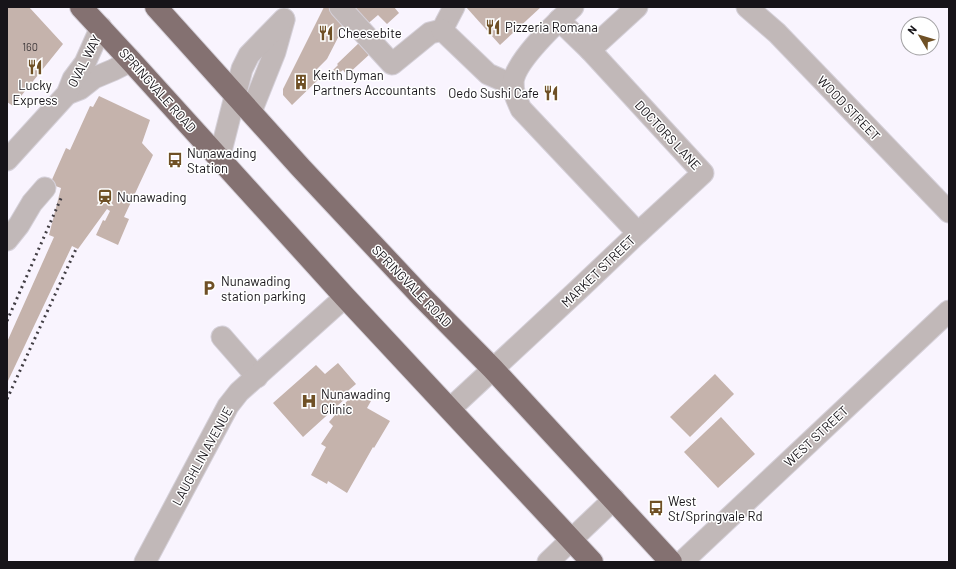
<svg xmlns="http://www.w3.org/2000/svg" width="956" height="569" viewBox="0 0 956 569" font-family="Barlow,sans-serif">
	<rect width="100%" height="100%" fill="#f9f4fe"/>
	<g fill="#c5b3ac">
		<polygon points="7,7 29,7 63,44 13,106 7,102 7,62 8,60 7,59"/>
		<polygon points="324,7 332,7 346,22 327,59 316,70 322,76 292,105 283,95 283,89"/>
		<polygon points="346,7 394,7 399,13 387,24 378,15 364,27"/>
		<polygon points="466,7 541,7 500,45"/>
		<polygon points="361,41 371,53 347,75 343,70 337,75 333,70 338,65 337,64"/>
		<polygon points="99,96 150,120 142,143 153,155 124,217 129,219 118,245 96,235 103,220 105,221 110,211 107,209 78,249 72,246 7,383 7,342 54,237 49,235 61,188 50,184 66,148 70,150 90,106 93,107"/>
		<polygon points="338,363 356,384 343,395 346,398 303,437 273,403 316,365 325,374"/>
		<polygon points="715,374 734,394 690,437 670,417"/>
		<polygon points="354,393 371,401 367,408 390,421 374,448 373,447 347,493 328,481 327,484 311,475 326,447 321,444 333,426 329,422"/>
		<polygon points="721,417 755,454 718,488 684,452"/>
	</g>
	<g fill="none" stroke-linecap="round" stroke-linejoin="round">
		<defs>
			<g id="minor">
				<polyline points="340,7 392,64 430,33 442,30 454,7"/>
				<polyline points="747,7 777,33 949,212"/>
				<polyline points="559,20 590,50 637,7"/>
				<polyline points="442,30 488,74 513,85"/>
				<polyline points="590,50 703,173 638,233"/>
				<polyline points="67,94 80,89 94,78 113,70 131,61"/>
				<polyline points="251,112 275,52 284,20"/>
				<polyline points="219,159 242,69 249,55 284,19"/>
				<polyline points="7,160 67,94 73,79 85,63 101,27"/>
				<polyline points="7,240 19,225 32,203 45,188"/>
				<polyline points="222,337 257,377"/>
				<path d="M450,409L578,290L638,233L521,109C518,102 513,93 513,85C512,64 557,22 573,7"/>
				<polyline points="145,562 228,406 239,392 345,297"/>
				<polyline points="548,562 614,499"/>
				<polyline points="682,562 949,311"/>
			</g>
			<g id="highway">
				<polyline points="81,7 131,61 345,297 592,562"/>
				<polyline points="156,7 301,168 421,296 493,369 671,562"/>
			</g>
		</defs>
		<use href="#minor" stroke="#d5d0d9" stroke-width="23"/>
		<use href="#highway" stroke="#d5d0d9" stroke-width="24"/>
		<use href="#minor" stroke="#c1b8b8" stroke-width="21"/>
		<use href="#highway" stroke="#847171" stroke-width="22"/>
		<g stroke="#413d43" stroke-width="3" stroke-dasharray="2 4" stroke-linecap="butt">
			<polyline points="7,321 62,196"/>
			<polyline points="7,399 76,249"/>
		</g>
	</g>
	<defs>
		<symbol id="restaurant-bare" viewBox="-9 -9 18 18"><path d="M-5-6h1v4h1v-4h1v4h1v-4h1v5L-1.5 .5V6h-2V.5L-5-1ZM5-6V6H3V1.5H1.5Q1.5-4 5-6Z" fill="#6f5025" stroke="#fff" stroke-width="2.5" paint-order="stroke"/></symbol>
		<symbol id="building-bare" viewBox="-9 -9 18 18"><path d="M-4-6H4V6H1V3H-1V6H-4ZM-2.5-4.3h1.7v1.8h-1.7ZM.8-4.3h1.7v1.8H.8ZM-2.5-1h1.7V.8h-1.7ZM.8-1h1.7V.8H.8Z" fill="#6f5025" stroke="#fff" stroke-width="2.5" paint-order="stroke"/></symbol>
		<symbol id="bus-bare" viewBox="-9 -9 18 18"><path d="M-5-6H5V4H4V6H2V4H-2V6H-4V4H-5ZM-3.5-4V0h7V-4ZM-3.5 1.2v1.5H-2V1.2ZM2 1.2v1.5H3.5V1.2Z" fill="#6f5025" stroke="#fff" stroke-width="2.5" paint-order="stroke"/></symbol>
		<symbol id="station-bare" viewBox="-9 -9 18 18"><path d="M-3-6H3Q5-6 5-4V2Q5 4 3 4L4.5 6H3L1.5 4h-3L-3 6H-4.5L-3 4Q-5 4-5 2V-4Q-5-6-3-6ZM-3.5-4v3h7v-3ZM-3.5 1v1.5H-2V1ZM2 1v1.5H3.5V1Z" fill="#6f5025" stroke="#fff" stroke-width="2.5" paint-order="stroke"/></symbol>
		<symbol id="parking-bare" viewBox="-9 -9 18 18"><path d="M-3.5-5.5H1a3.5 3.5 0 0 1 0 7H-1V5.5H-3.5ZM-1-3.4V-.6H.8a1.4 1.4 0 0 0 0-2.8Z" fill="#6f5025" stroke="#fff" stroke-width="2.5" paint-order="stroke"/></symbol>
		<symbol id="hospital-bare" viewBox="-9 -9 18 18"><path d="M-5-5h3v3.5h4V-5h3V5h-3V1.5h-4V5h-3Z" fill="#6f5025" stroke="#fff" stroke-width="2.5" paint-order="stroke"/></symbol>
	</defs>
	<g fill-rule="evenodd">
		<use href="#restaurant-bare" x="482" y="16" width="22" height="22"/>
		<use href="#restaurant-bare" x="315" y="22" width="22" height="22"/>
		<use href="#restaurant-bare" x="24" y="56" width="22" height="22"/>
		<use href="#building-bare" x="290" y="71" width="22" height="22"/>
		<use href="#restaurant-bare" x="540" y="82" width="22" height="22"/>
		<use href="#bus-bare" x="164" y="149" width="22" height="22"/>
		<use href="#station-bare" x="94" y="186" width="22" height="22"/>
		<use href="#parking-bare" x="198" y="277" width="22" height="22"/>
		<use href="#hospital-bare" x="298" y="390" width="22" height="22"/>
		<use href="#bus-bare" x="645" y="497" width="22" height="22"/>
	</g>
	<g text-anchor="middle" dominant-baseline="central" stroke-width="3" stroke-linejoin="round" paint-order="stroke">
		<g font-size="11" fill="#423c3e">
			<text x="30" y="46">160</text>
		</g>
		<g font-size="13" fill="#171419" stroke="#fff" text-anchor="start">
			<text x="505" y="27">Pizzeria Romana</text>
			<text x="338" y="33">Cheesebite</text>
			<text x="313" y="75">Keith Dyman<tspan x="313" dy="15">Partners Accountants</tspan></text>
			<text x="35" y="85" text-anchor="middle">Lucky<tspan x="35" dy="15">Express</tspan></text>
			<text x="539" y="93" text-anchor="end">Oedo Sushi Cafe</text>
			<text x="187" y="153">Nunawading<tspan x="187" dy="15">Station</tspan></text>
			<text x="117" y="197">Nunawading</text>
			<text x="221" y="281">Nunawading<tspan x="221" dy="15">station parking</tspan></text>
			<text x="321" y="394">Nunawading<tspan x="321" dy="15">Clinic</tspan></text>
			<text x="668" y="501">West<tspan x="668" dy="15">St/Springvale Rd</tspan></text>
		</g>
		<g font-size="13" fill="#171419" stroke="#fff">
			<text transform="translate(84 61) rotate(-63)">OVAL WAY</text>
			<text transform="translate(158 90) rotate(48)">SPRINGVALE ROAD</text>
			<text transform="translate(849 108) rotate(46)">WOOD STREET</text>
			<text transform="translate(668 135) rotate(47)">DOCTORS LANE</text>
			<text transform="translate(598 271) rotate(-44)">MARKET STREET</text>
			<text transform="translate(412 286) rotate(46)">SPRINGVALE ROAD</text>
			<text transform="translate(816 436) rotate(-43)">WEST STREET</text>
			<text transform="translate(202 456) rotate(-61)">LAUGHLIN AVENUE</text>
		</g>
	</g>
	<rect width="956" height="569" fill="none" stroke="#171419" stroke-width="16"/>
	<g transform="translate(920 36) rotate(308)"><circle r="19" fill="#ffffff" stroke="#a2a1a3"/>
	<path d="M0-3L7 15L0 10L-7 15Z" fill="#6f5025"/>
	<text y="-6" font-size="11" font-weight="bold" text-anchor="middle" fill="#171419">N</text>
	</g>
</svg>
